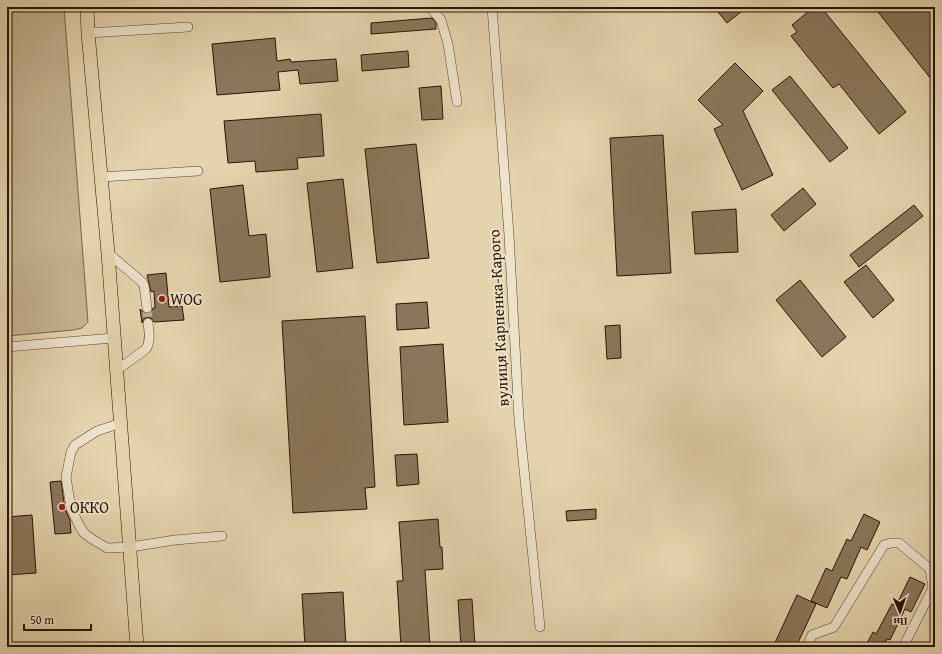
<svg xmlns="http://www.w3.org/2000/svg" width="942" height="654" viewBox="0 0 942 654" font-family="'Gentium Book Plus',serif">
	<rect width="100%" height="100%" fill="#e4d3ad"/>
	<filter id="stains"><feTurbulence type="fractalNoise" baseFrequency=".005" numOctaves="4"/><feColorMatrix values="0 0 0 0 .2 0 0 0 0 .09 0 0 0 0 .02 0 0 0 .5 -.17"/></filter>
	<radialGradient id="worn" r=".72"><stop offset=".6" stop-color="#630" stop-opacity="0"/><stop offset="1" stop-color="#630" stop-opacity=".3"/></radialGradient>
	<g fill="#c4b290" stroke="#76624a">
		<polygon points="7,7 64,7 88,322 82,328 73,330 7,336"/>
		<polygon points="116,7 179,7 176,10 120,11"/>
	</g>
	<g fill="#8a775b" stroke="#291303">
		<polygon points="714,7 747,7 727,23"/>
		<polygon points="814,7 821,7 906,112 879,134 839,84 833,88 791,36 797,32 792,25"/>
		<polygon points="874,7 935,7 935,84"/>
		<polygon points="432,18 436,23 436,29 371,34 371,23"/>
		<polygon points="275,38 277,61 290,59 291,62 336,59 338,81 300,84 298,70 278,72 280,90 217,95 212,44"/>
		<polygon points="408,51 409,67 362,71 361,55"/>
		<polygon points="735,63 763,91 743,111 773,175 742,190 714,129 723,125 698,100"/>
		<polygon points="790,76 848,148 830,162 772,90"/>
		<polygon points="441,86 443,119 422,120 419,88"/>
		<polygon points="321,114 324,156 297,158 298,169 256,172 255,161 228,163 224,121"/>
		<polygon points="663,135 671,273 617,276 610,138"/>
		<polygon points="416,144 429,258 377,263 365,149"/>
		<polygon points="343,179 353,268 317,272 307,183"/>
		<polygon points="243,185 249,236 266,234 270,277 220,282 210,189"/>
		<polygon points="803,188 816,204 784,231 771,215"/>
		<polygon points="914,205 923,216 859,267 850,255"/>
		<polygon points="736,209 738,252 695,254 692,212"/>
		<polygon points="866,265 894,300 873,318 844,282"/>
		<polygon points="166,273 169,307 182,306 184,320 154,322 152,319 148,317 144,319 142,323 140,309 144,313 147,314 151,312 153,308 155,308 154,291 151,292 147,275"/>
		<polygon points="800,280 846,337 822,357 776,300"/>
		<polygon points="427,302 429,328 397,330 396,304"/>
		<polygon points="365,316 375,487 365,488 367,509 293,513 282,321"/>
		<polygon points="620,325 621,358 607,359 605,326"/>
		<polygon points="443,344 448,422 404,425 400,347"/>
		<polygon points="417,454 419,484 397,486 395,455"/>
		<polygon points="61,481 65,509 70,520 71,533 55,534 50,482"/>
		<polygon points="596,509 596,519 567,521 566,511"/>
		<polygon points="864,514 880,522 867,550 861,547 847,579 841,577 827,608 811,601 826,568 832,571 847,539 851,541"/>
		<polygon points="32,515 36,573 8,575 7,557 7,517"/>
		<polygon points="438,519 440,547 442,547 443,569 425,570 430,647 401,647 397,581 403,581 399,522"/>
		<polygon points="910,577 925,584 911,612 905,609 890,640 887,639 883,647 865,647 873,632 876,634 892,604 896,606"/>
		<polygon points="343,592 346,647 305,647 302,594"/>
		<polygon points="797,595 816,604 796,647 773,647"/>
		<polygon points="472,599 475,647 461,647 458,600"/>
	</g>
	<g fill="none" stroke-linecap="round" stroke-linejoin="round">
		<polyline stroke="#bfad8b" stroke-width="9" stroke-dasharray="9 4.5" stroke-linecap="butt" points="147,308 148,323"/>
		<defs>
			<g id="minor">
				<polyline points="430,7 441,20 448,44 457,102"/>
				<polyline points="492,7 509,235 519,420 540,627"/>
				<polyline points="88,33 188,27"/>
				<polyline points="101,177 198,171"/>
				<polyline points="108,253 142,282 144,285 147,308"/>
				<polyline points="7,347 113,338"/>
				<path d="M117,370L146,349C151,341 149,331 148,323"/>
				<polyline points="121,423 97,431 75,445 71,452 66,477 71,508 79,525 84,533 92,539 107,548 130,547 175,540 222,536"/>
				<polyline points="807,647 812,635 834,627 884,545 891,543 899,543 930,569 933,588 903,647"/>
			</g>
			<polyline id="highway" points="87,7 88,33 108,253 137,647"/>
		</defs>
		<use href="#minor" stroke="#58432e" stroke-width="10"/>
		<use href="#highway" stroke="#291303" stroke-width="14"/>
		<use href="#minor" stroke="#ede2ca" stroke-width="9"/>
		<use href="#highway" stroke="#e4d3ad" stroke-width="13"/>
	</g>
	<g fill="#8f2418" stroke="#ede2ca" stroke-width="1.5">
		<circle cx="162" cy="299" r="4"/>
		<circle cx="62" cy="507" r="4"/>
	</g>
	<g text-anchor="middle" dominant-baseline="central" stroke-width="3.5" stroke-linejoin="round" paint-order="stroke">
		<g font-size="16" fill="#291303" stroke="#ede2ca" text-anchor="start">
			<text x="170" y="299">WOG</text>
			<text x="70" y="507">ОККО</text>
		</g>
		<g font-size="16" fill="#291303" stroke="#ede2ca">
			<text transform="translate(498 318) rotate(-93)">вулиця Карпенка-Карого</text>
		</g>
	</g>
	<rect width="942" height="654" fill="none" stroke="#e4d3ad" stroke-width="24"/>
	<rect x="8" y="8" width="926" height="638" fill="none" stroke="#291303" stroke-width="2"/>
	<rect x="12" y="12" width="918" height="630" fill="none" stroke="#291303"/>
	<g transform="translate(900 612) rotate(178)" stroke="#ede2ca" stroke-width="3" paint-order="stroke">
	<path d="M0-3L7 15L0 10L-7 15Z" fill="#291303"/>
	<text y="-6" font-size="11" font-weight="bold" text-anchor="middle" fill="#291303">Пн</text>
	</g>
	<path d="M24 624v6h67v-6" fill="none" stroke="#291303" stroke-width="2"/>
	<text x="30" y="624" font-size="12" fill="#291303" stroke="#ede2ca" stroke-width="3" paint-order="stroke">50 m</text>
	<rect width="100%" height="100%" filter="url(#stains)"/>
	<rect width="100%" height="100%" fill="url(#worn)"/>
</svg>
